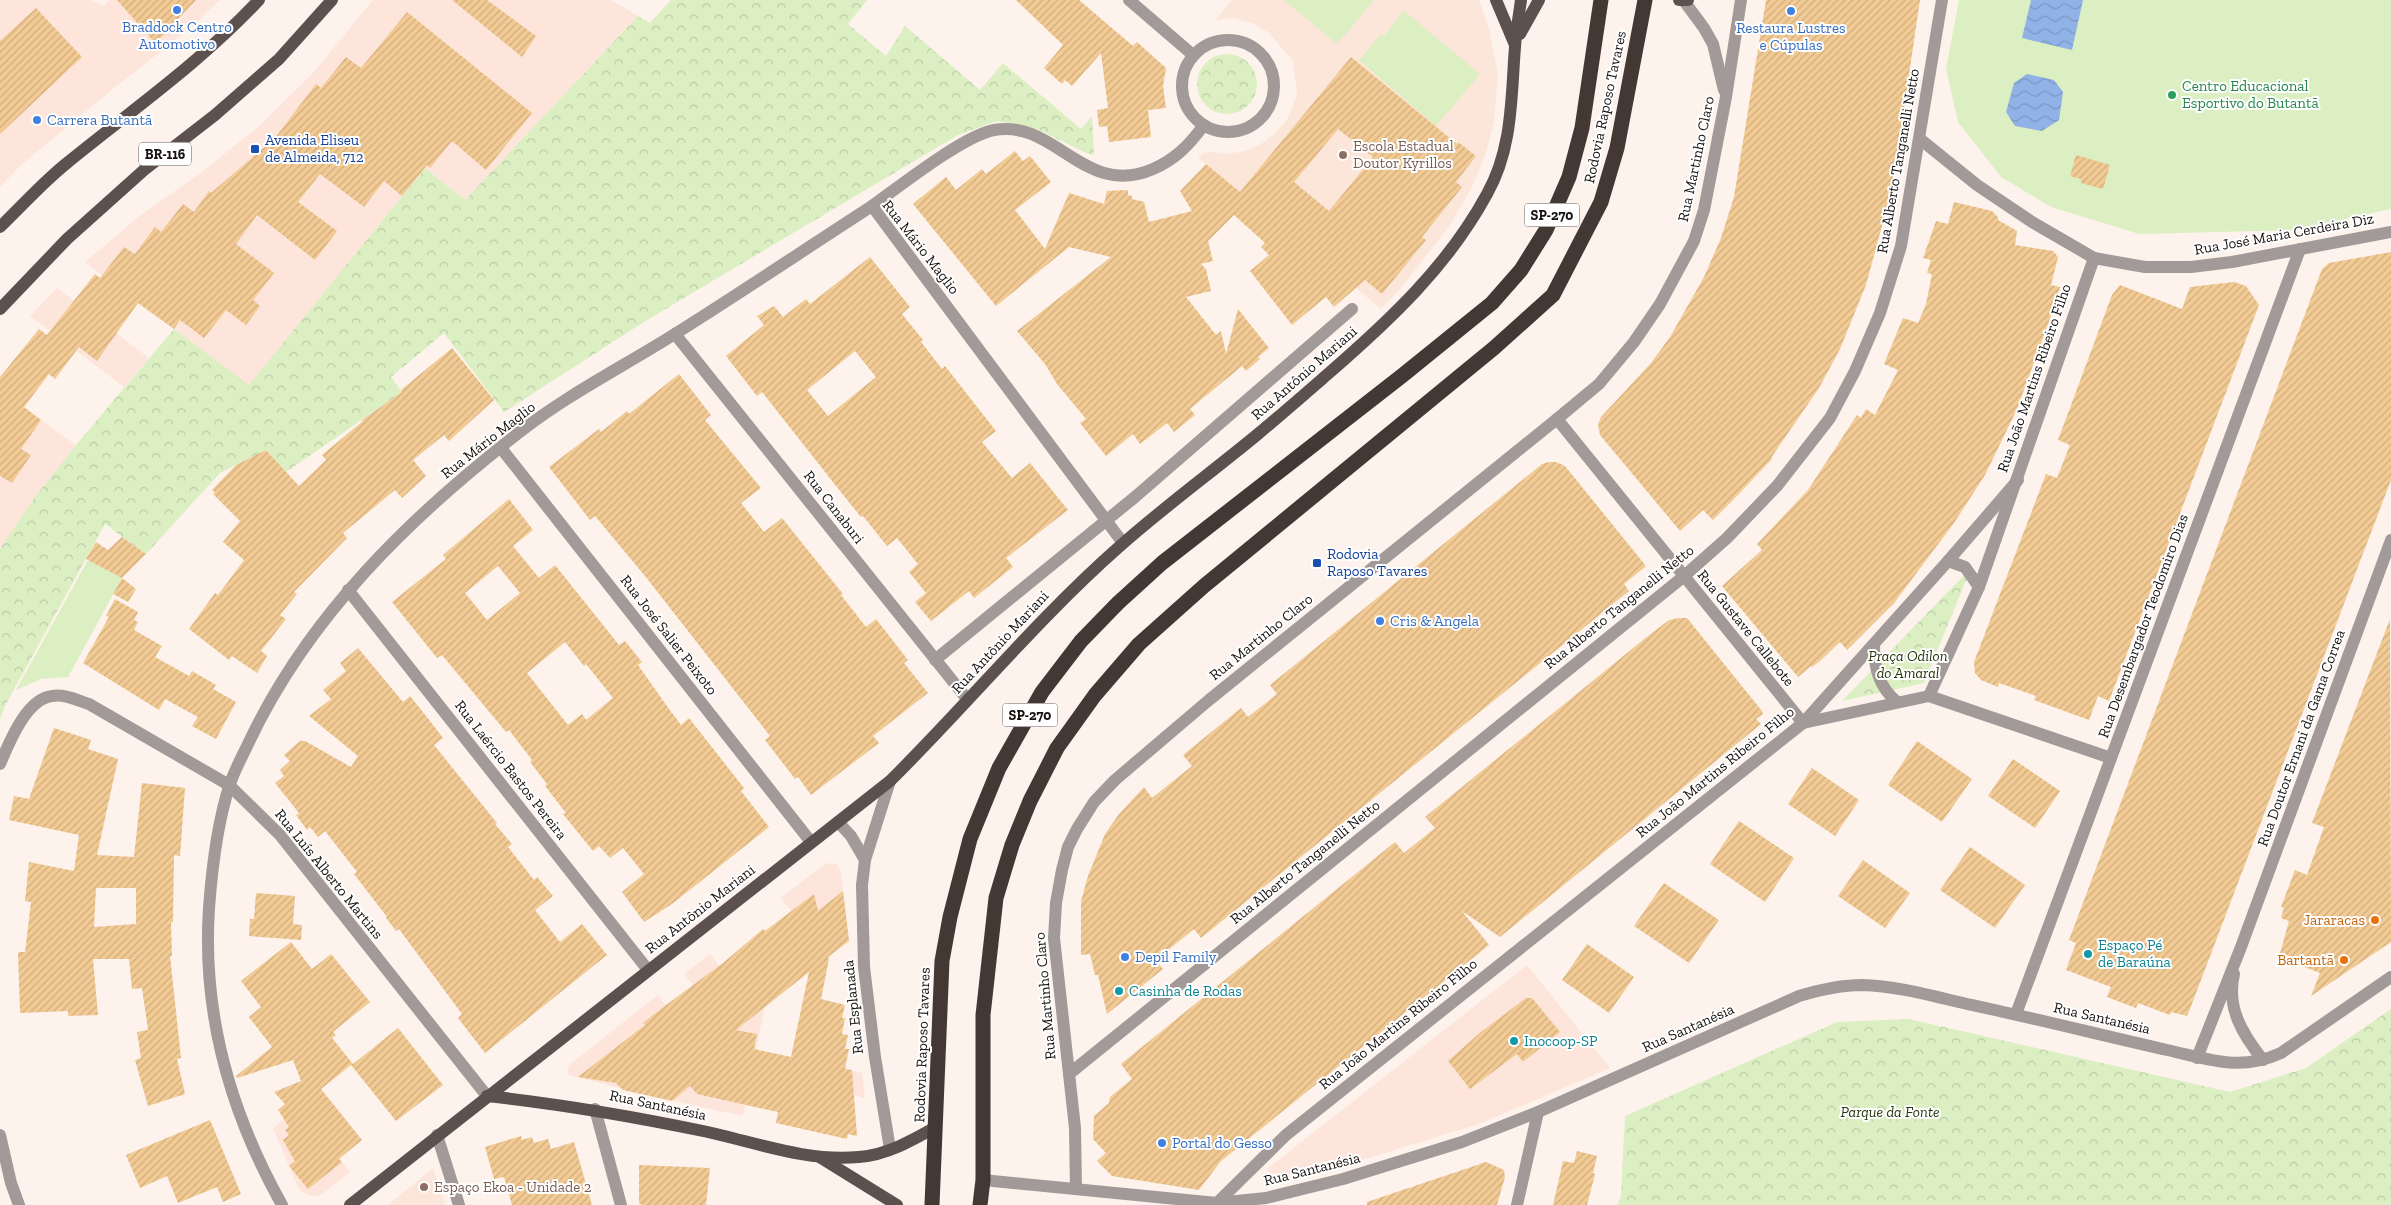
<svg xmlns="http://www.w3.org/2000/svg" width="2391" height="1205" viewBox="0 0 2391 1205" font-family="'Zilla Slab',serif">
	<defs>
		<pattern id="forest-crowns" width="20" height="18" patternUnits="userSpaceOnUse" patternTransform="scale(1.25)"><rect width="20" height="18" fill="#dbefc2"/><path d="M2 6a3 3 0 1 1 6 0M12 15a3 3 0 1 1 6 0" fill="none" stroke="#bbcca6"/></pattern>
		<pattern id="water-waves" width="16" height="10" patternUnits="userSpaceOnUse" patternTransform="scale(1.25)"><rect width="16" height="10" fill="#90b2e6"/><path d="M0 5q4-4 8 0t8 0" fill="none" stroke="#7b98c4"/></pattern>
		<pattern id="building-hatch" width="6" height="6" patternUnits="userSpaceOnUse" patternTransform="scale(1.25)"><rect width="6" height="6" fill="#f2ca94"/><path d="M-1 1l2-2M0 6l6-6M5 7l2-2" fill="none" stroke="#cfac7e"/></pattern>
	</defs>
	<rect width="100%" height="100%" fill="#fdf3ec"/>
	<g fill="#fee5db">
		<polygon points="0,0 90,0 104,6 109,0 220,0 187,31 119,84 21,165 0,187"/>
		<polygon points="373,0 611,0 638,16 465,200 425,168 249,386 85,262 142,214 202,172 259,126 312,74"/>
		<polygon points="57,288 149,358 124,387 30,316"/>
		<polygon points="0,390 76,445 34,498 0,549"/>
		<polygon points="829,863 837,864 841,872 849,941 828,957 781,898 822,866"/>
		<polygon points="710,954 757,1013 765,1006 743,1116 651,1096 569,1075 567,1072 569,1065 658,995 697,1045 731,1033 684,974"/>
		<polygon points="1527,965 1610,1068 1482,1123 1314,1175 1270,1183 1268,1168"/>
		<polygon points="799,1059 862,1073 865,1098 818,1087"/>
		<polygon points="298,1108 350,1172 321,1195 315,1197 303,1193 298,1187 273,1128"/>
	</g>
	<g fill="#fce6d9">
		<polygon points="1232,0 1479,0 1490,32 1498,74 1494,121 1486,153 1473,185 1450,225 1402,287 1381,309 1198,157 1204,153 1214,152 1226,154 1246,151 1261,144 1274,134 1287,120 1297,95 1293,61 1269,33 1253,23 1231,18 1215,20"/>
		<polygon points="433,1168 445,1205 388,1205"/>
	</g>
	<g fill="#dbefc2">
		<polygon points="1284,0 1374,0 1337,44"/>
		<polygon points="1959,0 2391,0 2391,209 2295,230 2139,234 2051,207 2001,177 1958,122 1946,69"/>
		<polygon points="1404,11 1480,74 1436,126 1359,60 1381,34 1384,36"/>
		<polygon points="88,560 122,578 68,677 41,679 16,690"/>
	</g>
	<g fill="url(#forest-crowns)">
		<polygon points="671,0 867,0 848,24 886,56 905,26 980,90 1003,63 1081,129 1092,116 1094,155 1086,153 1035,128 997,121 958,135 647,320 504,412 444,333 391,377 402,392 286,472 266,450 220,473 146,554 105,524 6,704 0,719 0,549 34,498 76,445 174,329 249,385 425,168 465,200 638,16 650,23"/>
		<circle cx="1227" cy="84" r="30"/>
		<polygon points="1971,568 1924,683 1842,701"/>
		<polygon points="2391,1009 2391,1205 1617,1205 1621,1196 1625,1116 1837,1022 1909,1019 2230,1092 2306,1068"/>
	</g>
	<g fill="url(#water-waves)">
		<polygon points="2031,0 2083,0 2072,50 2022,38"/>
		<polygon points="2027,74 2054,80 2063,92 2059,120 2042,131 2015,126 2006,112 2014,83"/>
	</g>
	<g fill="url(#building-hatch)" fill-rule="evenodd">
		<polygon points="117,0 196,0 176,21 177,23 155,43"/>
		<polygon points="452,0 487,0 536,36 522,57"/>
		<polygon points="1016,0 1079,0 1133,46 1137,42 1166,68 1163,86 1166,108 1148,110 1151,137 1109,142 1107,126 1099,127 1097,110 1108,108 1101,53 1072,86 1065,80 1062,84 1044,68 1063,45"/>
		<polygon points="1766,0 1920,0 1896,163 1886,211 1866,285 1840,349 1819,388 1771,458 1772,459 1733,500 1713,520 1703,510 1680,531 1600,435 1598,424 1601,417 1651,363 1670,337 1704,277 1721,238 1734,197"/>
		<polygon points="36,8 82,57 0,134 0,41"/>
		<polygon points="407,12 532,113 486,170 452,141 430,168 427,165 402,196 384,181 364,207 320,174 298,202 337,231 315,260 257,215 236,244 274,273 253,300 260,306 246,325 226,310 204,338 180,320 174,329 138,303 97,361 79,347 55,379 49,374 24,407 41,420 21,449 31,455 12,483 0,476 0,377 39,329 47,335 95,274 100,278 124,247 135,254 155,227 161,232 183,204 194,212 209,191 211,193 275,138 316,84 321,88 346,57 361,68"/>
		<path d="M1351,57L1457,144L1458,142L1476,156L1456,182L1462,187L1422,237L1426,240L1382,294L1365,280L1334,307L1326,297L1292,325L1250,271L1269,255L1261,247L1265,243L1234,215L1208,241L1213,261L1201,264L1206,269L1211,291L1186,297L1216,335L1221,331L1226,354L1238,309L1269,348L1258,357L1260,359L1246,371L1242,366L1190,409L1195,415L1174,432L1167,423L1140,444L1133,434L1106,456L1080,423L1086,419L1057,384L1045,364L1017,331L1111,257L1069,247L996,306L913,204L946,177L956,190L982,169L986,174L1015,151L1023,161L1030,156L1051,182L1015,210L1045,249L1069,193L1104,204L1107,191L1128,190V195L1132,196V199L1144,202L1149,222L1192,211L1180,191L1206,164L1240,192ZM1338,129L1373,157L1329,211L1294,182Z"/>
		<polygon points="2076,155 2110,165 2103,189 2081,183 2081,179 2070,176"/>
		<polygon points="1954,202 1992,211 1998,217 1998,220 2017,231 2015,245 2053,251 2058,257 2051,285 2060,287 2051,316 2017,409 1985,475 1954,523 1894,603 1847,650 1840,642 1820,661 1812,667 1811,666 1798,677 1722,586 1762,550 1757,544 1808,490 1857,415 1861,418 1866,409 1875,415 1898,370 1884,364 1903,318 1918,323 1926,304 1932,274 1927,273 1931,260 1923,258 1936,221 1948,224"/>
		<polygon points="2391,252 2391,480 2190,1009 2187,1016 2171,1012 2170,1015 2138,1003 2136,1008 2107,997 2111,987 2066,970 2076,943 2069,940 2322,269 2329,263"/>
		<path d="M870,257L910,307L902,314L923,340L921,342L942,369L945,366L996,431L982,442L1012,478L1030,463L1068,510L1006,558L1013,567L974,598L969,591L931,621L915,602L926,593L909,572L918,564L897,538L887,546L863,516L861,517L840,491L762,392L757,396L726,356L764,325L757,316L774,306L783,317L806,299L810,304ZM855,351L876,377L828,416L807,390Z"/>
		<polygon points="2234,282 2246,286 2259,305 2109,701 2098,696 2089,720 2034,700 2036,696 1999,683 1998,687 1981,680 1975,673 1974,662 2046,474 2057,478 2070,445 2058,440 2112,295 2120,285 2182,309 2190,287"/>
		<polygon points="452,348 494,400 449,441 444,435 413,460 426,476 402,498 395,490 343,533 347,538 294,592 297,594 280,615 286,619 261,651 267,656 257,673 232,656 229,660 189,629 215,593 218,595 244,560 223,542 240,521 213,494 215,492 212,490 236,465 266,450 299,486 326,460 322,455 363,421 362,420 402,392 401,390"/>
		<polygon points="679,374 711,415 705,420 761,488 741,503 764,532 782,518 843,594 841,595 866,627 876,619 908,660 904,663 928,693 873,736 879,743 811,795 798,777 795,779 765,740 770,736 645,576 595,516 590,520 549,467 599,429 601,432 627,411 629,414"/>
		<polygon points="1549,462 1556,462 1565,466 1646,566 1624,584 1629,591 1201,938 1194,929 1156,960 1163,969 1107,1014 1098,975 1095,975 1090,954 1081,955 1081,901 1088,876 1105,834 1119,814 1144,787 1152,798 1192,766 1183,755 1241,708 1248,717 1277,694 1270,685 1542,464"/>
		<path d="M509,499L533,530L513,546L539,578L555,565L619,645L625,641L642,662L638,665L669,709L681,725L689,718L744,788L741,791L769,827L672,904L644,922L622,892L644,874L623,848L610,858L599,846L593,851L563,814L566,813L545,786L547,784L530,762L532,760L509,730L506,732L442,655L437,658L392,602L446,559L443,555ZM498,566L520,593L487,620L465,593ZM565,642L584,666L586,664L613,698L586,720L582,714L568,725L527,673Z"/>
		<polygon points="122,537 146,554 122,578 86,559 96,542 108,550"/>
		<polygon points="122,578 136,589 128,602 113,594"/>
		<polygon points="115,599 138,612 134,620 138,622 134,630 162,646 155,657 189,676 192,671 216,685 213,689 236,702 216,739 192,726 198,717 165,699 159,710 83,663 109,617 106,616"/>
		<polygon points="1679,618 1687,618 1762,711 1763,714 1756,719 1761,724 1500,937 1462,911 1489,945 1221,1161 1199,1190 1112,1176 1097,1161 1106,1153 1093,1139 1094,1116 1109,1103 1110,1097 1132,1079 1121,1064 1395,842 1404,853 1435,828 1425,817 1648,636 1669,620"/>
		<polygon points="2390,619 2391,942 2311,996 2320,973 2279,957 2289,921 2281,918 2284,908 2281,907 2295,870 2307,875 2324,827 2312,823"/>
		<polygon points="358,648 403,702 410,696 426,716 443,738 434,745 497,823 495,824 512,844 508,847 534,880 537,877 553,896 535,910 560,942 582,924 607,955 485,1053 458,1018 462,1014 399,929 396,931 386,918 387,917 354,874 357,872 325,831 318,837 310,827 307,830 296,815 299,813 275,783 284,776 280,770 290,761 284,755 300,741 305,741 351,767 358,756 309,716 331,699 323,690 346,671 340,663"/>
		<path d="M54,728L91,740L88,749L118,759L97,855L134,857L142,783L185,788L180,856L174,855L173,922H171L172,956H170L181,1058L177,1059L185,1094L148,1106L135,1060L141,1058L137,1032L148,1030L142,988L132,989L129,959H93L98,1015L68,1016V1011L20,1013L18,952H25L31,902L25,901L29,862L74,871L79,835L9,820L14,796L29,799ZM96,888H136V924L94,927Z"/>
		<polygon points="1917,741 1972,779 1942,822 1888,785"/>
		<polygon points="2013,759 2060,791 2035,828 1988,796"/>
		<polygon points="1812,768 1859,800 1835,836 1788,804"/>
		<polygon points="1739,821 1794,858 1765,902 1710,864"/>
		<polygon points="1970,847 2025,885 1995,928 1940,890"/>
		<polygon points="1863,860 1910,893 1885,928 1838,896"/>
		<polygon points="1664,883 1719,920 1689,963 1634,926"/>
		<path d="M843,891L849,941L828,957L829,959L821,999L845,1005L842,1018H845L842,1034L848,1035L845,1049H849L845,1069L852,1070L857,1136L848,1134L847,1139L776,1123L778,1112L697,1094L690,1086L672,1101L623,1090L616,1083L578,1077L645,1025L643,1023L666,1005L723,963L763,929L765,931L814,894L818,911ZM809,972L791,1057L754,1049L757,1034L736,1030Z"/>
		<polygon points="256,893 295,896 293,924 302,925 301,940 249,936 250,919 254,919"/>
		<polygon points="291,942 312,969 331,954 370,1002 333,1032 336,1035 332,1038 353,1064 398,1028 443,1085 396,1121 351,1065 321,1089 362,1140 339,1159 342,1162 308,1189 289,1166 295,1161 283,1140 289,1135 285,1130 289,1127 278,1110 285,1104 274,1092 301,1081 293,1060 237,1078 236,1076 272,1047 249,1017 261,1007 241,981"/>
		<polygon points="1587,944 1634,977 1609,1013 1562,980"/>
		<polygon points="1526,998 1532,998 1560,1032 1523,1062 1517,1054 1470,1089 1448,1061 1481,1032"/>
		<polygon points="210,1120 241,1194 223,1202 217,1187 178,1203 167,1176 140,1188 126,1155"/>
		<polygon points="521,1136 522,1140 532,1137 534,1143 548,1139 551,1149 574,1142 592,1205 512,1205 504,1177 494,1179 485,1147"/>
		<polygon points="1577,1151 1597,1156 1593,1173 1595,1174 1587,1205 1553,1205 1563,1161 1574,1163"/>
		<polygon points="1486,1162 1504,1170 1505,1177 1497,1205 1367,1205 1367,1202"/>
		<polygon points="639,1165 710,1168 706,1205 642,1205 639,1203"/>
	</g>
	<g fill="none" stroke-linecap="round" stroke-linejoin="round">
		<g stroke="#a19a98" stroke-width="12">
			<polyline points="1129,0 1193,55"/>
			<polyline points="1684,1 1704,28 1713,44 1724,90"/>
			<circle cx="1228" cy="86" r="46"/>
			<polyline points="1920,139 1977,185 2032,222 2094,258 2145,267 2191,267 2232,262 2391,232"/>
			<path d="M872,206C900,186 963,136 994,130C1056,119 1084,199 1153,169C1176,159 1189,145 1204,125"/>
			<polyline points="675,334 967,699"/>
			<polyline points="1557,419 1803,723"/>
			<polyline points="501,448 811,842"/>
			<polyline points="1948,561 1965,567 1979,587"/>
			<polyline points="348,590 648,970"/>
			<path d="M1874,645C1874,668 1879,687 1897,702"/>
			<polyline points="935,660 1135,497 1352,309"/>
			<polyline points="1929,696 1979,587 2094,258"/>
			<polyline points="1803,723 1929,696 2111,758"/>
			<path d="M0,764C9,743 26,699 52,696C65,694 77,700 89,704L229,785L280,835L487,1096"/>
			<polyline points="838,822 851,836 865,860"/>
			<path d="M2234,974C2226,1008 2243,1035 2263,1060"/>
			<polyline points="2016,1014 2300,249"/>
			<polyline points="2197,1058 2241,947 2391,540"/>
			<polyline points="1069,1074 1683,577 1727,538 1777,486 1830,418 1855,371 1880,313 1901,246 1942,0"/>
			<polyline points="595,1109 621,1205"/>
			<polyline points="0,1135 11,1183 19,1205"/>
			<polyline points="437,1135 459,1205"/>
			<polyline points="890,1149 875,1057 864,967 862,885 865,860 890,781"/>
			<path d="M983,1180L1217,1203L1266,1198L1343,1179L1462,1142L1538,1112L1799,996C1819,990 1841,985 1862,985C1898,986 1932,996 1967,1004C2034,1018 2100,1035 2167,1050C2209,1059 2239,1072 2281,1053L2391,977"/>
			<polyline points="1076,1189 1075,1128 1054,938 1056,903 1062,870 1068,847 1077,829 1094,802 1115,780 1209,700 1557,419 1599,384 1634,342 1660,304 1694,241 1704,210 1726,97 1741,0"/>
			<polyline points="1217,1203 1286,1135 1803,723 1948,561 2018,480"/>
			<path d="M282,1205C231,1114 202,1013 209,908C212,867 217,823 230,784C235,769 243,755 249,742C309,615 411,516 521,431C570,393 626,365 678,332C743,291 807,248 872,206L1123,543"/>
			<polyline points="1517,1205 1538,1112"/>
		</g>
		<g stroke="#5c514e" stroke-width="12">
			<polyline points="1496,0 1515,45"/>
			<polyline points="1679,0 1688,0"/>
			<polyline points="1520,34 1539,0"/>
			<path d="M0,227C22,206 43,182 67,163C132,110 201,62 259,0"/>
			<polyline points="0,309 67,239 144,170 215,115 279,59 332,0"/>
			<path d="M487,1096C560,1104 631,1116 703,1131C755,1142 806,1162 859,1157C887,1155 913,1140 936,1127"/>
			<polyline points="821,1158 897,1205"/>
			<path d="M350,1205L890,781C968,704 1037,619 1120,546C1164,507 1212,472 1258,434C1282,414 1306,393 1329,373C1390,320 1448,266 1487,194C1513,148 1511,97 1515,47C1516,31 1519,15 1521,0"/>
		</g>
		<g stroke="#443835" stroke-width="15">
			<polyline points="932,1205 942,961 950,917 970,839 999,768 1042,692 1081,641 1118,603 1162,563 1403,375 1492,303 1521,270 1546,230 1569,177 1582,128 1601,0"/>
			<polyline points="980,1205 983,1180 983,1015 996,898 1012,845 1030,801 1057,748 1095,695 1139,644 1204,586 1494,348 1553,295 1601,202 1617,148 1645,0"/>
		</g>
	</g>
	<g fill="#3f7fe0" stroke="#fff" stroke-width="2">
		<circle cx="177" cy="10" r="5"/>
		<circle cx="1791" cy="11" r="5"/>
		<circle cx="37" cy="120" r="5"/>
		<circle cx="1380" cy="621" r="5"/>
		<circle cx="1125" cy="957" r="5"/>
		<circle cx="1162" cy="1143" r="5"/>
	</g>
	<circle fill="#2e9e5b" stroke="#fff" stroke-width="2" cx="2172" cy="95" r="5"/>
	<g fill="#1a4fb4" stroke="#fff" stroke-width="2">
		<rect x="250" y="144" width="10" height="10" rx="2.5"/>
		<rect x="1312" y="558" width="10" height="10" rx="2.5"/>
	</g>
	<g fill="#8d6e63" stroke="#fff" stroke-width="2">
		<circle cx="1343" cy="155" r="5"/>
		<circle cx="424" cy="1187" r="5"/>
	</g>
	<g fill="#e8710a" stroke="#fff" stroke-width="2">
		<circle cx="2375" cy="920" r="5"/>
		<circle cx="2344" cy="960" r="5"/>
	</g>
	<g fill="#0f9aa8" stroke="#fff" stroke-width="2">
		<circle cx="2088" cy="954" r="5"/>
		<circle cx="1119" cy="991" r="5"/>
		<circle cx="1514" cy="1041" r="5"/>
	</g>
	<g text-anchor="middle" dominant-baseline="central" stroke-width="4" stroke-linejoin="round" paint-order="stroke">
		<g fill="#fff" stroke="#5c5857" stroke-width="1">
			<rect x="139" y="142.5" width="52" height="23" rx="4"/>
			<rect x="1524.5" y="203.5" width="55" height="23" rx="4"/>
			<rect x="1002.5" y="703.5" width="55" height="23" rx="4"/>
		</g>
		<g font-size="14" font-weight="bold" fill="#16110f">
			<text x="165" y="154">BR-116</text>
			<text x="1552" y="215">SP-270</text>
			<text x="1030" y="715">SP-270</text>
		</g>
		<g font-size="15" fill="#366cbe" stroke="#fff" text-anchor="start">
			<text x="177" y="27" text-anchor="middle">Braddock Centro<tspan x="177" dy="17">Automotivo</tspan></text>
			<text x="1791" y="28" text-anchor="middle">Restaura Lustres<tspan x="1791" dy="17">e Cúpulas</tspan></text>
			<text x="47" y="120">Carrera Butantã</text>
			<text x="1390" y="621">Cris &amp; Angela</text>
			<text x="1135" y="957">Depil Family</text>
			<text x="1172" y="1143">Portal do Gesso</text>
		</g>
		<g font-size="15" fill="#27864d" stroke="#fff" text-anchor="start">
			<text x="2182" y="86">Centro Educacional<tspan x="2182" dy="17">Esportivo do Butantã</tspan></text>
		</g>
		<g font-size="15" fill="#16110f" stroke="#fff">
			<text transform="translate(1605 107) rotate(-78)">Rodovia Raposo Tavares</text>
			<text transform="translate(1696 159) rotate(-78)">Rua Martinho Claro</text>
			<text transform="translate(1898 161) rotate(-80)">Rua Alberto Tanganelli Netto</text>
			<text transform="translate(2284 234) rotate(-10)">Rua José Maria Cerdeira Diz</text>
			<text transform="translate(921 247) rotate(52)">Rua Mário Maglio</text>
			<text transform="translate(1304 373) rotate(-41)">Rua Antônio Mariani</text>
			<text transform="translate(2034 378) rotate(-71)">Rua João Martins Ribeiro Filho</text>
			<text transform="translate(488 440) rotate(-38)">Rua Mário Maglio</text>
			<text transform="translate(834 507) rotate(52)">Rua Canaburi</text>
			<text transform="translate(1619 607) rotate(-39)">Rua Alberto Tanganelli Netto</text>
			<text transform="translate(2143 626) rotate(-70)">Rua Desembargador Teodomiro Dias</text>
			<text transform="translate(1746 628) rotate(51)">Rua Gustave Callebote</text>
			<text transform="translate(669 635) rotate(52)">Rua José Salier Peixoto</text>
			<text transform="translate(1261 637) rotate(-39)">Rua Martinho Claro</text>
			<text transform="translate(1000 642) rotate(-47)">Rua Antônio Mariani</text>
			<text transform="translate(2301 738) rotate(-70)">Rua Doutor Ernani da Gama Correa</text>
			<text transform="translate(511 770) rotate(52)">Rua Laércio Bastos Pereira</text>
			<text transform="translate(1715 772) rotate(-39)">Rua João Martins Ribeiro Filho</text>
			<text transform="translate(1305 862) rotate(-39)">Rua Alberto Tanganelli Netto</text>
			<text transform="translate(329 874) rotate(51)">Rua Luís Alberto Martins</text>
			<text transform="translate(700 909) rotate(-38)">Rua Antônio Mariani</text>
			<text transform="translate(1045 996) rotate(-95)">Rua Martinho Claro</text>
			<text transform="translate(853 1007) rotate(-96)">Rua Esplanada</text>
			<text transform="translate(2102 1018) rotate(13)">Rua Santanésia</text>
			<text transform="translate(1398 1024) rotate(-39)">Rua João Martins Ribeiro Filho</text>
			<text transform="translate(1688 1028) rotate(-24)">Rua Santanésia</text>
			<text transform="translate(922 1045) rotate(-88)">Rodovia Raposo Tavares</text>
			<text transform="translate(658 1105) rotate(12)">Rua Santanésia</text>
			<text transform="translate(1312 1169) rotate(-14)">Rua Santanésia</text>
		</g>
		<g font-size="15" fill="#164399" stroke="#fff" text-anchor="start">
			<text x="265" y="140">Avenida Eliseu<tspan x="265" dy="17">de Almeida, 712</tspan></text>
			<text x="1327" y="554">Rodovia<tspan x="1327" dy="17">Raposo Tavares</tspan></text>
		</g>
		<g font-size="15" fill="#785e54" stroke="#fff" text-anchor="start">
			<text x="1353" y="146">Escola Estadual<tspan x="1353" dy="17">Doutor Kyrillos</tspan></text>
			<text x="434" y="1187">Espaço Ekoa - Unidade 2</text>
		</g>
		<g font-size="15" font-style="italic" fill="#27360b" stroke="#fff">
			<text x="1908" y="656">Praça Odilon<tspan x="1908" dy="17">do Amaral</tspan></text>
			<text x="1890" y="1112">Parque da Fonte</text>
		</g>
		<g font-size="15" fill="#c56008" stroke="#fff" text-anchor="end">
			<text x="2365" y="920">Jararacas</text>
			<text x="2334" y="960">Bartantã</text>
		</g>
		<g font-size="15" fill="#0d838f" stroke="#fff" text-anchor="start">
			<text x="2098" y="945">Espaço Pé<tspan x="2098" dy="17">de Baraúna</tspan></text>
			<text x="1129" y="991">Casinha de Rodas</text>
			<text x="1524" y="1041">Inocoop-SP</text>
		</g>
	</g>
</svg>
